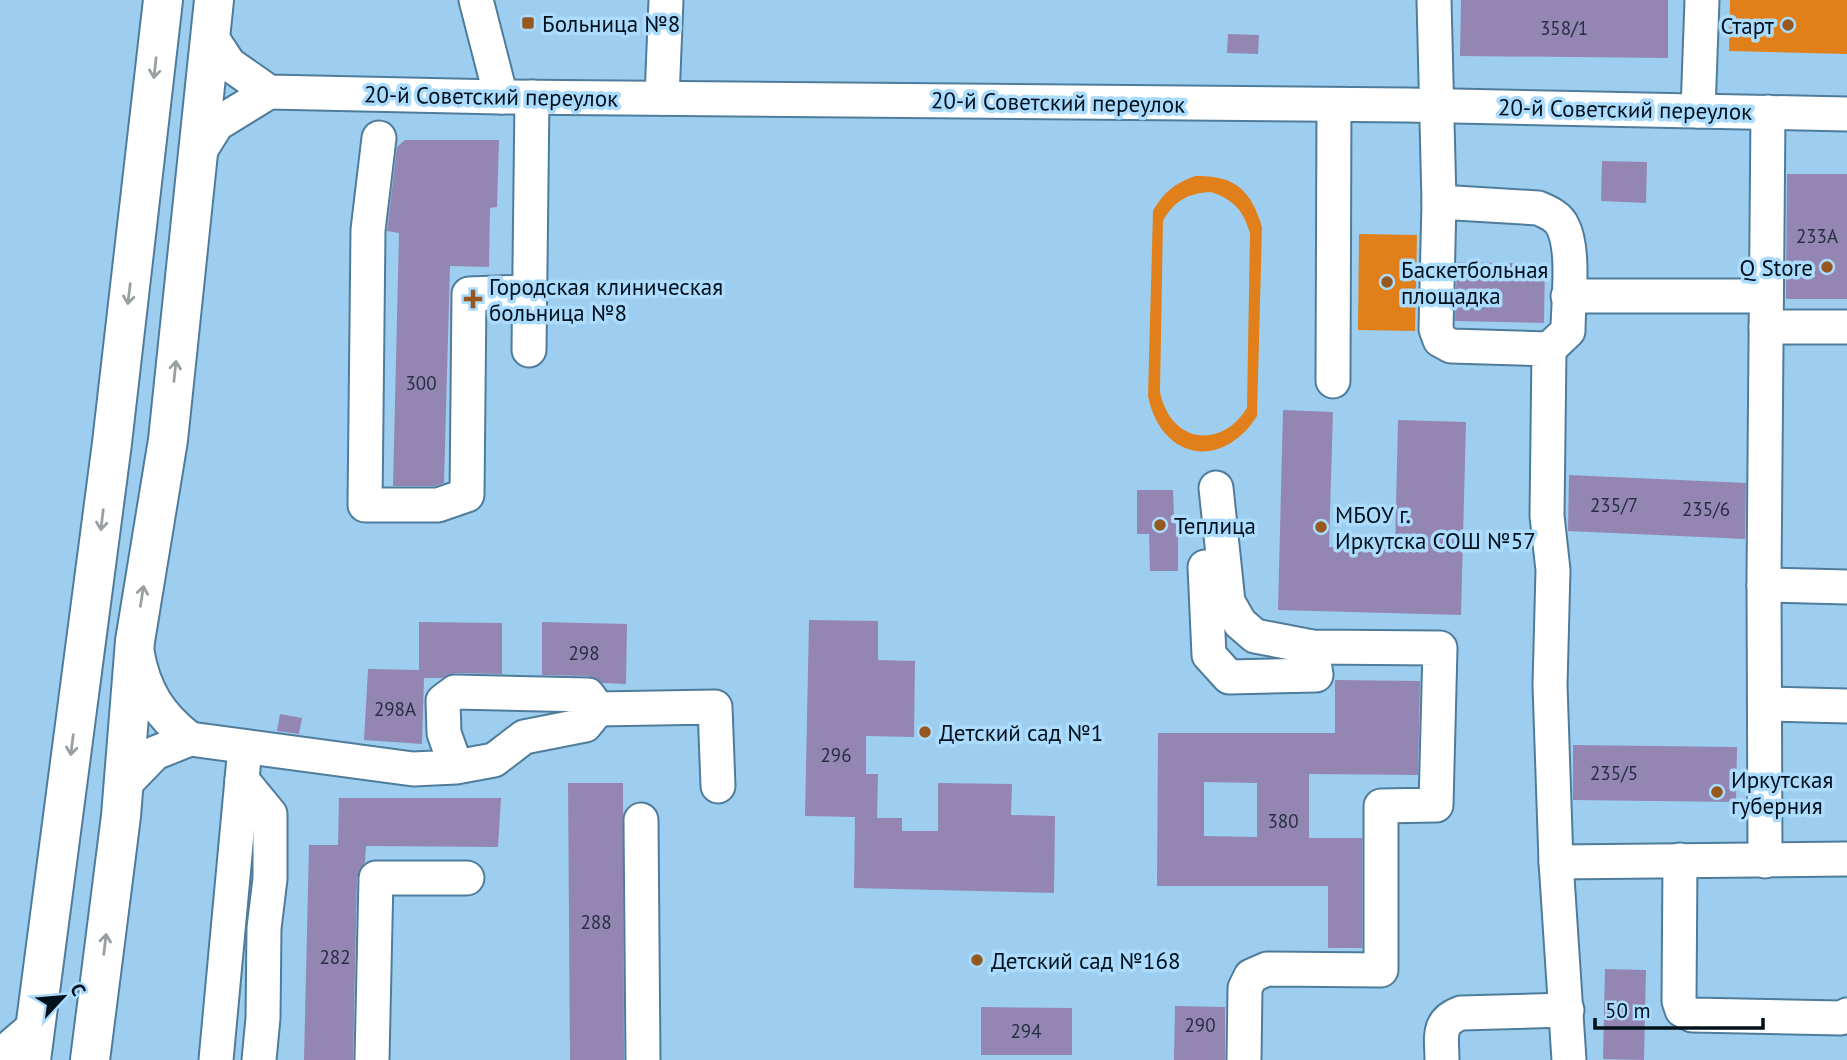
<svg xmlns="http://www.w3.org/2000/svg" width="1847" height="1060" viewBox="0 0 1847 1060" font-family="'PT Sans',sans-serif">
	<rect width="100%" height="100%" fill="#9eceef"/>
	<g fill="#e1801b" fill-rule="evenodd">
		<polygon points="1730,0 1847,0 1847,54 1729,51"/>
		<path d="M1195,176C1235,175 1251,190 1262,227L1257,416C1222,471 1161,460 1148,396L1153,211C1164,192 1174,184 1195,176ZM1211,192C1234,200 1243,210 1250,233L1247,408C1220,451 1170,442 1160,392L1163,221C1174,201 1188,193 1211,192Z"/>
		<polygon points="1359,234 1417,235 1415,331 1358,330"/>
	</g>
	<g fill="#9486b3" fill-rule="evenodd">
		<polygon points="1461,0 1668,0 1668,58 1460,56"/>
		<polygon points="1228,34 1259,35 1258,54 1227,53"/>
		<polygon points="405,140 499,140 497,207 490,208 489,267 450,266 444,483 435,486 393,486 399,233 387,231 397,147"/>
		<polygon points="1602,161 1647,162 1646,203 1601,201"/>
		<polygon points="1787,174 1847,174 1847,299 1786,299"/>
		<polygon points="1457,262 1545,264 1544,323 1455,321"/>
		<polygon points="1283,410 1333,412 1329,547 1395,549 1398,420 1466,422 1461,615 1278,610"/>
		<polygon points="1569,475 1746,483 1745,539 1568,531"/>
		<polygon points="1137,490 1173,490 1174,516 1182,516 1183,535 1178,535 1178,571 1150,571 1149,534 1137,534"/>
		<polygon points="809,620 878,621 878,660 915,661 914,737 866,736 866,774 878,774 877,818 902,818 902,831 938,831 938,783 1012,784 1011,815 1055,816 1054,893 854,888 855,817 805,816"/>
		<polygon points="419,622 502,623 502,674 455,673 442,678 424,678 422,744 364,740 368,669 419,670"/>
		<polygon points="542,622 627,624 626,684 603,683 588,676 542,675"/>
		<path d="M1335,680L1420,681L1418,775L1309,774V838H1362V948H1328V886H1157L1158,733H1335ZM1204,782L1257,783V837L1204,836Z"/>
		<polygon points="280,714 302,718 299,734 277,731"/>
		<polygon points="1573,745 1737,747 1736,802 1573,800"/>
		<polygon points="568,783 623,783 624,1060 570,1060"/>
		<polygon points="339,798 501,798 498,847 366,846 365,862 357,878 353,1060 304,1060 309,845 338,845"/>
		<polygon points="1605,969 1646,970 1644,1060 1603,1059"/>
		<polygon points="1175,1006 1225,1007 1225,1060 1174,1060"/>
		<polygon points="981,1007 1072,1008 1072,1055 981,1055"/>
	</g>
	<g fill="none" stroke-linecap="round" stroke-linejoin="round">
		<defs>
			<g id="minor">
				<polyline points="476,0 501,97"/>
				<polyline points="1434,0 1439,202 1436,329 1440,340 1451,346 1549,349 1547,516 1553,570 1550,685 1556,862 1569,1060"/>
				<polyline points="210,35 229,64 269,92 501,97 1407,105 1847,114"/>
				<polyline points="662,98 666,0"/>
				<polyline points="1698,111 1702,0"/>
				<polyline points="379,138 368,230 365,505 438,505 467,495 469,294 528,292"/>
				<polyline points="200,151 217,124 269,92"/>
				<path d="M1439,202L1538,208C1548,212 1559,217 1563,227C1575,251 1568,304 1568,331L1549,349"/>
				<polyline points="1568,296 1766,296"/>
				<polyline points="1766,327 1847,327"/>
				<polyline points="529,350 532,97"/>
				<polyline points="1333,381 1334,105"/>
				<polyline points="1216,488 1228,602 1240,623 1255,636 1312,647 1440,648 1436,805 1381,806 1381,970 1267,969 1251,976 1245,988 1244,1060"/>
				<polyline points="1205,567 1209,655 1229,677 1316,675 1312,647"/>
				<polyline points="1764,585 1847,587"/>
				<path d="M137,652C144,691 159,715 190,739"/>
				<polyline points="1766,704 1847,706"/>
				<polyline points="598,709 715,707 718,786"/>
				<polyline points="242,780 270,814 270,879 264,928 263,1018 259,1060"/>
				<polyline points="124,785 155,753 190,739 413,769 456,767 494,760 524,737 585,725 598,709 588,695 455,692 443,701 444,733 456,767"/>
				<polyline points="641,820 643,1060"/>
				<polyline points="1680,860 1679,1001 1682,1010 1692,1015 1841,1018 1847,1015"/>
				<polyline points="1765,861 1764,578 1768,112"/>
				<polyline points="1556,862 1847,859"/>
				<polyline points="0,1056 36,1025"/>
				<polyline points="216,1060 245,747"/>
				<polyline points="372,1060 376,878 467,878"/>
				<path d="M1442,1060C1442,1038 1436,1022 1461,1013L1567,1010"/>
			</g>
			<g id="major">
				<polyline points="31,1060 112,443 163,0"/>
				<polyline points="90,1060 121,816 135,641 168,440 214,0"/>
			</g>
		</defs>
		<use href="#minor" stroke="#4f7c9b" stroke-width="37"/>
		<use href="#major" stroke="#4f7c9b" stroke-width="42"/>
		<use href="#minor" stroke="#fff" stroke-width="33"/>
		<use href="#major" stroke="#fff" stroke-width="38"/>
	</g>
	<defs><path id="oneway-shaft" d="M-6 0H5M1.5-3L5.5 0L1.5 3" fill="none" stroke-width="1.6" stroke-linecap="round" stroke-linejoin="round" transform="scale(1.75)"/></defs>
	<g stroke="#99a0a4">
		<use href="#oneway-shaft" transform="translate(155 68) rotate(96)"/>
		<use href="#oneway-shaft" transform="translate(129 294) rotate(97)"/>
		<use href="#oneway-shaft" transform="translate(175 371) rotate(-84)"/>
		<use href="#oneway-shaft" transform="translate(102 520) rotate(97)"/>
		<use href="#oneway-shaft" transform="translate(142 596) rotate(-81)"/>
		<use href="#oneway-shaft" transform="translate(72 745) rotate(97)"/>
		<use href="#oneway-shaft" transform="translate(105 944) rotate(-83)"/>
	</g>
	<g fill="#96581e" stroke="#abdbfd" stroke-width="2.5">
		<rect x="521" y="16" width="14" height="14" rx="3.5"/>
		<circle cx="1788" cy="25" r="7"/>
		<circle cx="1827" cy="267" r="7"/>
		<circle cx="1387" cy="282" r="7"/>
		<path d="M469.5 288.5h7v7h7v7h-7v7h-7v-7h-7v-7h7z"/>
		<circle cx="1160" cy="525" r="7"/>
		<circle cx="1321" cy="527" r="7"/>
		<circle cx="925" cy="732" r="7"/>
		<circle cx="1717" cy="792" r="7"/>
		<circle cx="977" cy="960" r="7"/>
	</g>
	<g text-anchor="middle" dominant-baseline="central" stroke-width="7" stroke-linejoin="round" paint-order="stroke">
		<g font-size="19" fill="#262e42">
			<text x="1564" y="28">358/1</text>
			<text x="1817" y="236">233А</text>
			<text x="421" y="383">300</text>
			<text x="1614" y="505">235/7</text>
			<text x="1706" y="509">235/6</text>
			<text x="584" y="653">298</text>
			<text x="395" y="709">298А</text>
			<text x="836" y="755">296</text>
			<text x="1614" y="773">235/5</text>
			<text x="1283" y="821">380</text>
			<text x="596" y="922">288</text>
			<text x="335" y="957">282</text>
			<text x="1200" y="1025">290</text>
			<text x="1026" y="1031">294</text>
		</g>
		<g font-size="23" fill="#01111c" stroke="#abdbfd" text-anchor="start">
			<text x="542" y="23">Больница №8</text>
			<text x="1774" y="25" text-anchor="end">Старт</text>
			<text x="1813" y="267" text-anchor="end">Q Store</text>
			<text x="1401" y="269">Баскетбольная<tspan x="1401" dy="26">площадка</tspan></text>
			<text x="489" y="286">Городская клиническая<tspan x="489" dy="26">больница №8</tspan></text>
			<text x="1335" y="514">МБОУ г.<tspan x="1335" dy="26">Иркутска СОШ №57</tspan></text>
			<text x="1174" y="525">Теплица</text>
			<text x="939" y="732">Детский сад №1</text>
			<text x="1731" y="779">Иркутская<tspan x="1731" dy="26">губерния</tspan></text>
			<text x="991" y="960">Детский сад №168</text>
		</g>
		<g font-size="23" fill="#01111c" stroke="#abdbfd">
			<text transform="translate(491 96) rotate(1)">20-й Советский переулок</text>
			<text transform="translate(1058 102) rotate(1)">20-й Советский переулок</text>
			<text transform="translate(1625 109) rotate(1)">20-й Советский переулок</text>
		</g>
	</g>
	<g transform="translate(63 997) rotate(64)" stroke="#abdbfd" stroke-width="5" paint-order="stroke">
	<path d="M0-5L12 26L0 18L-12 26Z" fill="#01111c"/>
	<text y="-10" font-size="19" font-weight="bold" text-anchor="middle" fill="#01111c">С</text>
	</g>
	<path d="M1595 1018v10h168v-10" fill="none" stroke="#01111c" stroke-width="3.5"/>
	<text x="1605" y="1018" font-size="21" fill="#01111c" stroke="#abdbfd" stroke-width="5" paint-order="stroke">50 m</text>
</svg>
